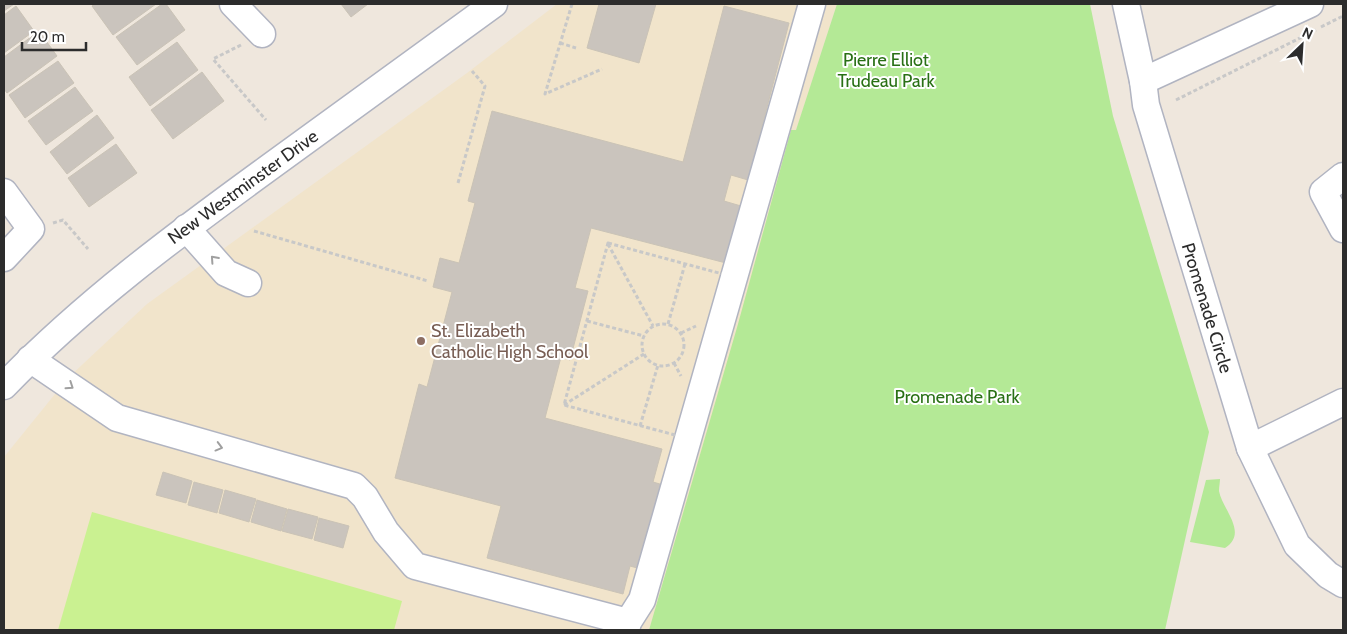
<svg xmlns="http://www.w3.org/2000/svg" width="1347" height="634" viewBox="0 0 1347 634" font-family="Cabin,sans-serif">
	<rect width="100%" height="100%" fill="#efe7dd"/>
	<polygon fill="#f1e4cb" points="557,4 837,4 791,146 649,630 4,630 4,457 68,378 147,304 467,73"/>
	<g fill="#b4e996">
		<polygon points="837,4 1090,4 1113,116 1209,432 1165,630 649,630 738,324 791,130 796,130"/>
		<path d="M1220,479C1220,482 1219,487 1219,491C1222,509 1249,533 1225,548L1190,542L1206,480Z"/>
	</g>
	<polygon fill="#caf191" points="92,512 402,601 394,630 58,630"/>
	<g fill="#cac4bd" stroke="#cac3b6">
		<polygon points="4,4 14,4 4,11"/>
		<polygon points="95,4 156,4 113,35 92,6"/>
		<polygon points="162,4 166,4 185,30 137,65 116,37"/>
		<polygon points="341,4 368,4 351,17"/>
		<polygon points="599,4 656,4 639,63 587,48"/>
		<polygon points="16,6 34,31 4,53 4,15"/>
		<polygon points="724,6 789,23 748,180 731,175 724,201 741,206 726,263 591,228 575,288 588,291 570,360 561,357 545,418 662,449 653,482 670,487 648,571 630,566 623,594 487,558 501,506 395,478 419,384 427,387 452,292 433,287 440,258 459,263 475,203 468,201 492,111 683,162"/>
		<polygon points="39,31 57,56 7,93 4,89 4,57"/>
		<polygon points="177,42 198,70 150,106 129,77"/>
		<polygon points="58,61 74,83 25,118 9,95"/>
		<polygon points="202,72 224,101 173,139 151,110"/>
		<polygon points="75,87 93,111 46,145 28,121"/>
		<polygon points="97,115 114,138 67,174 50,152"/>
		<polygon points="116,144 137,173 89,207 68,178"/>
		<polygon points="163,472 192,481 186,503 156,495"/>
		<polygon points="194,482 223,490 217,513 188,505"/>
		<polygon points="225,490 256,499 249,522 219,513"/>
		<polygon points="257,500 287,509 281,531 251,522"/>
		<polygon points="288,509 318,517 312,539 282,531"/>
		<polygon points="319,518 349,526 343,548 314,540"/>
	</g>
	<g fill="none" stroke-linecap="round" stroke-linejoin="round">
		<defs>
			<g id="minor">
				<polyline points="233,4 262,34"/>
				<polyline points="1126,4 1143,81 1146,105 1250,448 1297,545 1328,575 1343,584"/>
				<polyline points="1143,81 1310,4"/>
				<polyline points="1343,176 1323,192 1343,229"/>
				<polyline points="4,192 31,229 4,258"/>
				<polyline points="186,228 226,273 248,283"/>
				<polyline points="30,359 117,418 354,486 365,497 386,532 415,566 628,622"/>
				<path d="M4,386C83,304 175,236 267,169C342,114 418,59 494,4"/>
				<polyline points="1250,448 1343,402"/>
				<polyline points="626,630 628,622 642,600 812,4"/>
			</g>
		</defs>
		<use href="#minor" stroke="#b1b4c1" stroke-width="29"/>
		<g stroke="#c8c8c8" stroke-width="3" stroke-dasharray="4 2.5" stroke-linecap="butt">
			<polyline points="572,4 545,94 602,69"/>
			<polyline points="1321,27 1343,16"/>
			<polyline points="560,43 576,48"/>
			<polyline points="241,45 213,59 266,120"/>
			<polyline points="1176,100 1316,30"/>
			<polyline points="458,183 485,86 472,71"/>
			<polyline points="53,223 63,220 88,249"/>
			<polyline points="254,231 428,281"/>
			<polygon points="608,243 730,276 686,438 564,405"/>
			<polyline points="608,244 653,326"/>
			<polyline points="587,321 644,336"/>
			<circle cx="663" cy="345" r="21"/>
			<polyline points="668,324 685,264"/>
			<polyline points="681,333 696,326"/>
			<polyline points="674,363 681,376"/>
			<polyline points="564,405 644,354"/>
			<polyline points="640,426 658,365"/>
		</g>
		<use href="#minor" stroke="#fff" stroke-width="26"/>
	</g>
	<defs><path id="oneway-chevron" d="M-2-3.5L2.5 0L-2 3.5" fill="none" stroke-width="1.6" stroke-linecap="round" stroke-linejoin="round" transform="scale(1.25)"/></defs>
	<g stroke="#a0a0a0">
		<use href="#oneway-chevron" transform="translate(214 259) rotate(-132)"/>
		<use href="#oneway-chevron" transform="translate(70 386) rotate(34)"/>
		<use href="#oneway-chevron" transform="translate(219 447) rotate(15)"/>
	</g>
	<circle fill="#8d6e63" stroke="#fff" stroke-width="2" cx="421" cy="341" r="5"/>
	<g text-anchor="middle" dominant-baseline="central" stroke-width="4" stroke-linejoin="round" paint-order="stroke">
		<g font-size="18" fill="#297015" stroke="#fff">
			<text x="886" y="60">Pierre Elliot<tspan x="886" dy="21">Trudeau Park</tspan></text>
			<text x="957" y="397">Promenade Park</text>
		</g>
		<g font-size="18" fill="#2c2c2c" stroke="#fff">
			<text transform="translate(243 187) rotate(-36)">New Westminster Drive</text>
			<text transform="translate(1207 308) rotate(73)">Promenade Circle</text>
		</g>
		<g font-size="18" fill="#785e54" stroke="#fff" text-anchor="start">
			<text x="431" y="331">St. Elizabeth<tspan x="431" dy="21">Catholic High School</tspan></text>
		</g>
	</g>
	<rect width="1347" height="634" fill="none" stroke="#2c2c2c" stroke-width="10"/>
	<g transform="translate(1302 45) rotate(25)" stroke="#ffffff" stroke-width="4" paint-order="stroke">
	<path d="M0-4L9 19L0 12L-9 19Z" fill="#2c2c2c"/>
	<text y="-8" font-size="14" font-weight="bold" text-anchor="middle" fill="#2c2c2c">N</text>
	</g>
	<path d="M22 42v8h64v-8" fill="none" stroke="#2c2c2c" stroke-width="2.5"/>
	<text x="30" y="42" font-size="15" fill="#2c2c2c" stroke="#ffffff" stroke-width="4" paint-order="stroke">20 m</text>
</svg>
